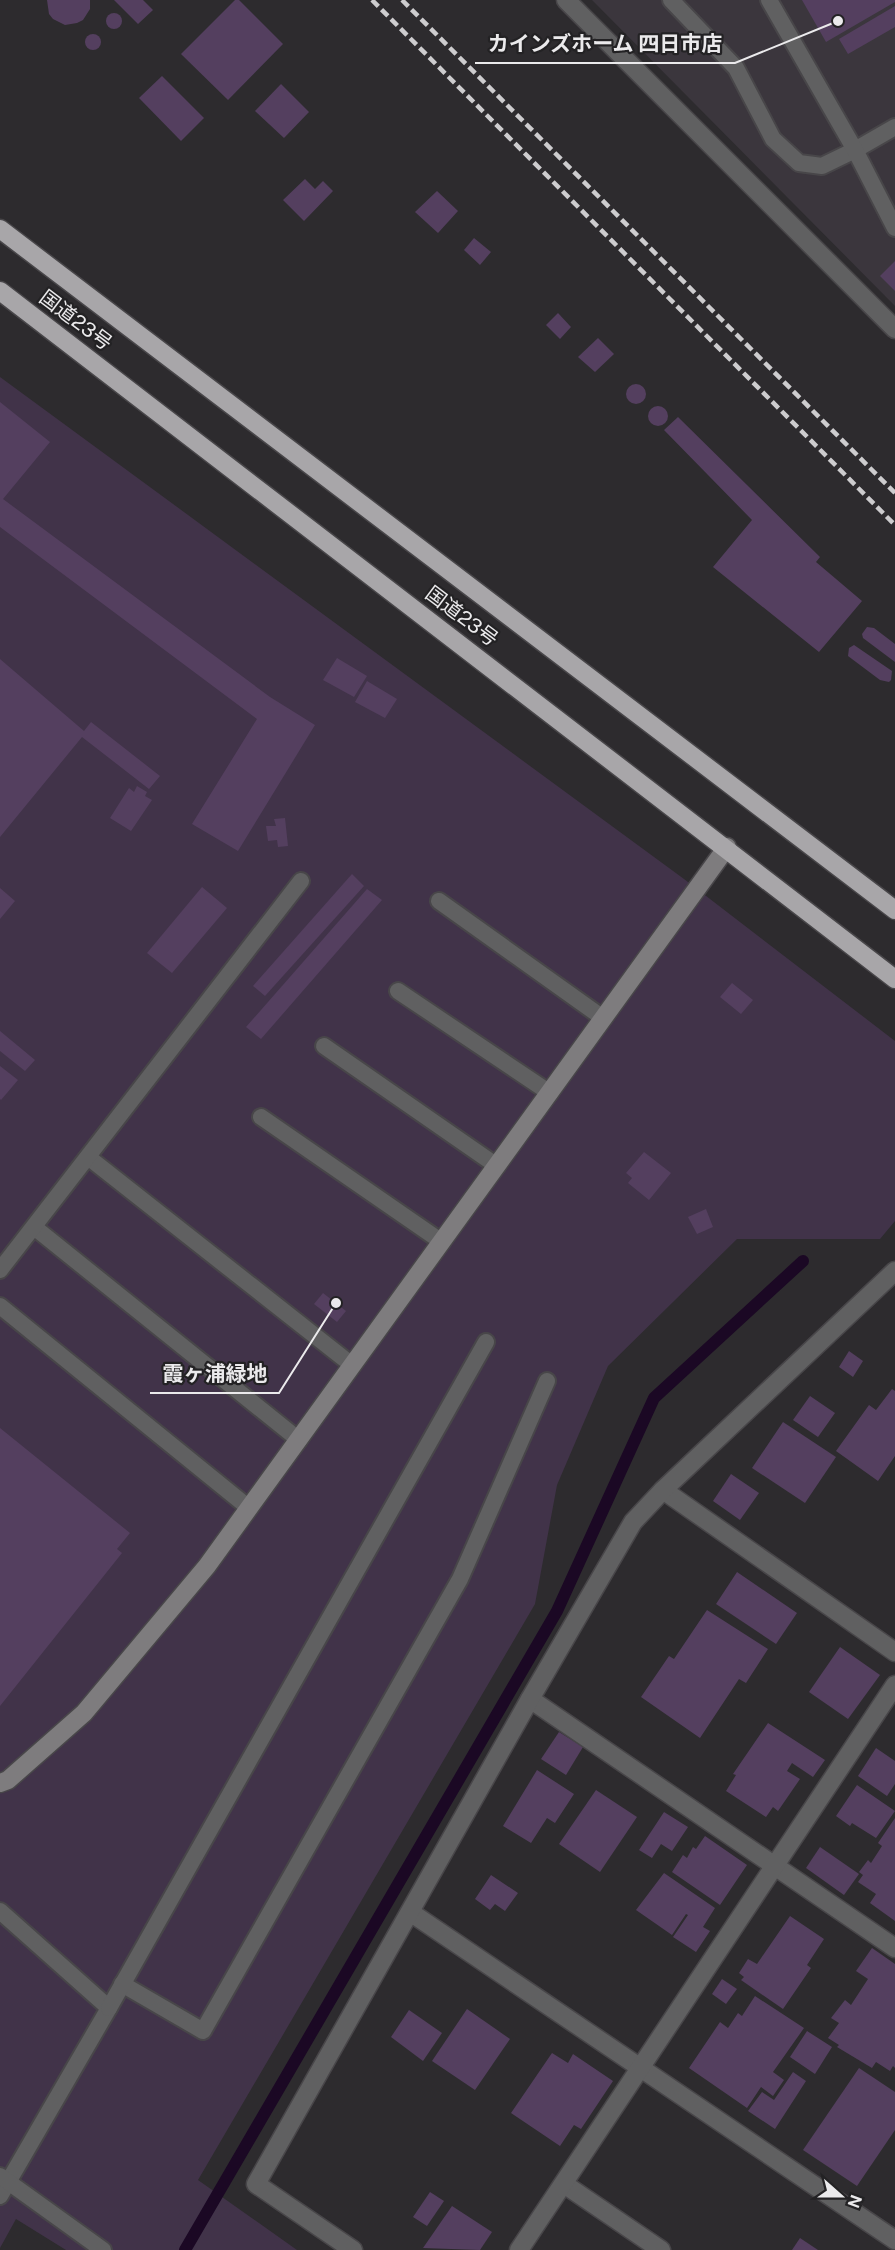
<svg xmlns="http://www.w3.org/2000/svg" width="895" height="2250" viewBox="0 0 895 2250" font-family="'Public Sans','Noto Sans JP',sans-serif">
	<rect width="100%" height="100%" fill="#2d2b2e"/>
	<polygon fill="#3b363d" points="592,0 895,0 895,306"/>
	<polygon fill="#413349" points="0,377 684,879 895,1041 895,1221 880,1239 737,1239 608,1366 557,1485 535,1604 198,2180 297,2250 66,2250 16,2219 0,2248"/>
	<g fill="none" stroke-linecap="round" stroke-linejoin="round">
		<polyline stroke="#1b0824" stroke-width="12" points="185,2250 557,1611 654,1398 803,1261"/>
	</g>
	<g fill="#543f5f">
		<polygon points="47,0 90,0 90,9 83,20 77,23 65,25 53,19 49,14"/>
		<polygon points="114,0 143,0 153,10 138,24"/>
		<polygon points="235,0 239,0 283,44 228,100 181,54"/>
		<polygon points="802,0 895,0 895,2 826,42"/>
		<polygon points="895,6 895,27 848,54 839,39"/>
		<circle cx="114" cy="21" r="8"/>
		<circle cx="93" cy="42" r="8"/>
		<polygon points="162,76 204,118 181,141 139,98"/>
		<polygon points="281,84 309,112 284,138 255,111"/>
		<polygon points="305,179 315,189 323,181 333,191 304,221 283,200"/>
		<polygon points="437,191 458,211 438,233 415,212"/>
		<polygon points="474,238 491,252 480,265 464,250"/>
		<polygon points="895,261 895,291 880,276"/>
		<polygon points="558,313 571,327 560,339 546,325"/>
		<polygon points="598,338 614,354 595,372 578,357"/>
		<circle cx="636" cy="394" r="10"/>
		<polygon points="0,402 50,442 3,499 270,697 315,725 238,851 192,824 257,719 0,527"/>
		<circle cx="658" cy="416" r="10"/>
		<polygon points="678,417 820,557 816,562 862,601 819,652 713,567 752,520 664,430"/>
		<polygon points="867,627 874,628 895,644 895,662 863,638 862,634"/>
		<polygon points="854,645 892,671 891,680 889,682 880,680 848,656 849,648"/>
		<polygon points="337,658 367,676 354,697 323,680"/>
		<polygon points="0,659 84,731 91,722 160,776 149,789 82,737 0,837"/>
		<polygon points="367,681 397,699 385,718 355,702"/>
		<polygon points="137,786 147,792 145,796 152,800 131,831 110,818 129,788 134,792"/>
		<polygon points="285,818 288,846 278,847 277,840 268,841 266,826 276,826 274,819"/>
		<polygon points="352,874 364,886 265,996 253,986"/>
		<polygon points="202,887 227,908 172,973 147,953"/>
		<polygon points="0,888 15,901 0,919"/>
		<polygon points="367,889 382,900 261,1039 246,1027"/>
		<polygon points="732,983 753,1000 741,1014 720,997"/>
		<polygon points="0,1031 35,1060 25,1071 0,1051"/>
		<polygon points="0,1066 18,1080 1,1100 0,1099"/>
		<polygon points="644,1152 671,1173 649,1200 628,1183 632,1178 626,1173"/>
		<polygon points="706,1209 713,1227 697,1234 688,1217"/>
		<polygon points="323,1293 346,1311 337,1322 314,1304"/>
		<polygon points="849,1351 863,1361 853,1377 839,1367"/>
		<polygon points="892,1389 895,1391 895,1456 878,1481 836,1451 869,1405 876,1410"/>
		<polygon points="810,1396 835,1413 818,1437 793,1420"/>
		<polygon points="783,1422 836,1457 805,1503 752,1468"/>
		<polygon points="0,1428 130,1533 117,1549 122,1553 0,1706"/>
		<polygon points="731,1474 759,1493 740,1520 713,1501"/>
		<polygon points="737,1572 797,1613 776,1644 716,1604"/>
		<polygon points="707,1610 768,1649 746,1683 739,1679 700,1738 641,1697 669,1656 674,1659"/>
		<polygon points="840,1647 880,1675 848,1719 809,1692"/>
		<polygon points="768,1723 825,1760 813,1777 792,1763 787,1771 800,1779 778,1811 773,1807 766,1817 726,1791 736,1775 733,1774"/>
		<polygon points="559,1732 583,1747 566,1775 541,1759"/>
		<polygon points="876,1748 895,1761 895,1784 887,1796 858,1776"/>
		<polygon points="537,1770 574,1794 555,1823 547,1818 531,1843 503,1826"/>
		<polygon points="857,1785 895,1811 876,1838 852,1823 850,1826 836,1816"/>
		<polygon points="596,1790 637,1817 600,1872 559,1844"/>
		<polygon points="664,1812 688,1827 672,1851 661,1844 652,1858 639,1850"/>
		<polygon points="895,1818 895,1921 870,1903 876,1894 858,1882 863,1875 859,1872 868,1860 871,1863 882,1846 878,1843"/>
		<polygon points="705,1836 747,1865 720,1905 672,1872 683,1855 687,1858 693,1847 696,1849"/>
		<polygon points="820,1847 859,1874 844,1895 806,1868"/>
		<polygon points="664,1873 715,1908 703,1927 710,1931 696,1952 673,1937 688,1915 686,1914 672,1935 636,1910"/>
		<polygon points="491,1875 518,1893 505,1911 495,1904 490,1910 475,1899"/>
		<polygon points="790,1916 824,1939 807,1965 811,1968 783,2009 741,1980 744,1977 739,1973 748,1959 757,1964"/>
		<polygon points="872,1948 895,1964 895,2068 893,2066 890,2071 876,2062 872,2068 837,2047 839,2045 828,2038 839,2023 831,2018 845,2000 851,2005 868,1979 856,1971"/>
		<polygon points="722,1979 737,1989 726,2004 712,1994"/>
		<polygon points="755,1996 804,2028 773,2072 784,2080 773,2096 761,2087 747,2108 689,2068 720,2022 728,2028 738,2013 742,2016"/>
		<polygon points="467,2009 510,2039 475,2090 432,2061"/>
		<polygon points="409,2010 442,2033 423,2061 391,2037"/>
		<polygon points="807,2031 832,2047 815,2074 790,2057"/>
		<polygon points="552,2053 568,2063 573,2054 613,2081 581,2129 574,2125 560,2146 511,2113"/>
		<polygon points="859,2068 895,2092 895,2130 857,2186 803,2150"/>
		<polygon points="793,2072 806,2081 775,2129 748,2111 762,2092 774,2100"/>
		<polygon points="430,2192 444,2201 427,2226 413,2217"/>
		<polygon points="452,2206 492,2232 480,2250 423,2248"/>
		<polygon points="800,2238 818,2250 792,2250"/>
	</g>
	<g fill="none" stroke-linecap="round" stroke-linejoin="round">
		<defs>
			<g id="lane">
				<polyline points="671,0 736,68 773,139 799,163 822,166 855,150 895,127"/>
				<polyline points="769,0 855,150 895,228"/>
				<polyline points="439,901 603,1018"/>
				<polyline points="398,991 550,1093"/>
				<polyline points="324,1046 497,1166"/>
				<polyline points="261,1117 442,1242"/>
				<polyline points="88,1157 352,1365"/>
				<polyline points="34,1227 299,1440"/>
				<polyline points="0,1270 301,881"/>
				<polyline points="0,1306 249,1508"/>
				<polyline points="0,1911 109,2008 0,2196"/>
				<polyline points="122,1984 203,2031 460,1579 547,1381"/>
				<polyline points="109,2008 486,1342"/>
				<polyline points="0,2176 103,2250"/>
			</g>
			<g id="street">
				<polyline points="566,0 895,329"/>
				<polyline points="663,1490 895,1652"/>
				<polyline points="530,1699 895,1948"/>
				<polyline points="410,1912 895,2240"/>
				<polyline points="564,2184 661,2250"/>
				<polyline points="353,2250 256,2184 530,1699 633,1522 663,1490 895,1271"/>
				<polyline points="519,2250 895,1685"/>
			</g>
			<polyline id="secondary" points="0,1783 8,1780 84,1713 207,1566 727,847"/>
			<g id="highway">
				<polyline points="0,229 895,910"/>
				<polyline points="0,291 895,979"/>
			</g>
		</defs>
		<use href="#lane" stroke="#484649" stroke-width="20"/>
		<use href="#street" stroke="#484649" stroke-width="21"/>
		<use href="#secondary" stroke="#484649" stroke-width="21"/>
		<use href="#highway" stroke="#484649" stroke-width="21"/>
		<use href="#lane" stroke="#606061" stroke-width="16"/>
		<use href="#street" stroke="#606061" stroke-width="18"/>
		<use href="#secondary" stroke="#7e7c7e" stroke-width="18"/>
		<use href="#highway" stroke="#a8a6a9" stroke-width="18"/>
		<g stroke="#cdccce" stroke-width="4.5" stroke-dasharray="9 4.5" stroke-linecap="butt">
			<polyline points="372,0 895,525"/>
			<polyline points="402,0 895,493"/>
		</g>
	</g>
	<g text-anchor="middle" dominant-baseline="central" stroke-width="4.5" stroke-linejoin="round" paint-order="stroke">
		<g font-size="20" fill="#ebeaec" stroke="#232224">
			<text transform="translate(76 320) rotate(37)">国道23号</text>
			<text transform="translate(462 616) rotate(37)">国道23号</text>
		</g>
	</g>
	<path fill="none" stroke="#ebeaec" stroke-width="2" d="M838 21L735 63H475M336 1303L279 1393H150"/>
	<g fill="#ebeaec" stroke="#232224" stroke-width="2">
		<circle cx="838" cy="21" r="6"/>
		<circle cx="336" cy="1303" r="6"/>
	</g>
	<g font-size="21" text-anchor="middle" font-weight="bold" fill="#ebeaec" stroke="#232224" stroke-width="4.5" stroke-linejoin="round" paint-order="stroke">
		<text x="605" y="51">カインズホーム 四日市店</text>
		<text x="215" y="1381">霞ヶ浦緑地</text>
	</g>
	<g transform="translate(841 2196) rotate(111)" stroke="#232224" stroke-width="4.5" paint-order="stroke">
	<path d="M0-4.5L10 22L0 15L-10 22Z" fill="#ebeaec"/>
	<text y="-9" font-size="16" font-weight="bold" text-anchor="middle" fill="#ebeaec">N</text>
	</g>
</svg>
